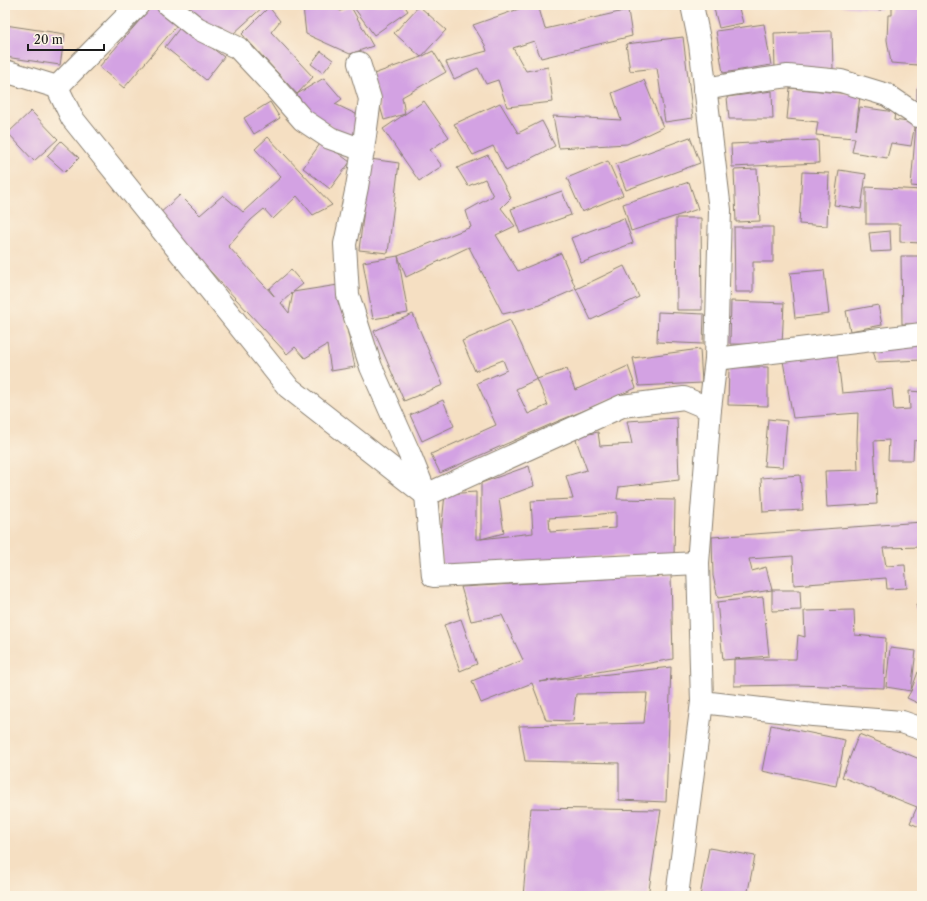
<svg xmlns="http://www.w3.org/2000/svg" width="927" height="901" viewBox="0 0 927 901" font-family="'Libre Caslon Text',serif">
	<rect width="100%" height="100%" fill="#fcf5e5"/>
	<filter id="ink" filterUnits="userSpaceOnUse"><feTurbulence type="fractalNoise" baseFrequency=".025" numOctaves="2"/><feDisplacementMap in="SourceGraphic" scale="8" xChannelSelector="R" yChannelSelector="G"/><feConvolveMatrix kernelMatrix="1 2 1 2 8 2 1 2 1" color-interpolation-filters="sRGB"/></filter>
	<filter id="wash" filterUnits="userSpaceOnUse"><feTurbulence type="fractalNoise" baseFrequency=".012" numOctaves="4" result="noise"/><feDisplacementMap in="SourceGraphic" scale="16" xChannelSelector="R" yChannelSelector="G"/><feGaussianBlur stdDeviation="0.9" result="paint"/><feColorMatrix in="noise" values="0 0 0 0 0 0 0 0 0 0 0 0 0 0 0 0 0 1.4 0 .05"/><feComposite in="paint" operator="in"/></filter>
	<g filter="url(#wash)">
		<rect width="100%" height="100%" fill="#f5dfc2"/>
		<g id="blocks">
			<g fill="#d3a2e3" fill-rule="evenodd">
				<polygon points="153,5 156,5 178,24 124,88 99,67"/>
				<polygon points="185,5 265,5 233,34 206,24"/>
				<polygon points="309,5 336,5 340,11 351,7 373,46 350,54 306,34 303,7"/>
				<polygon points="352,5 404,5 408,11 374,35"/>
				<polygon points="530,5 538,5 545,29 628,10 632,36 541,58 534,41 513,48 526,71 548,67 553,102 507,107 498,80 486,84 478,68 454,79 446,62 487,51 485,45 473,25"/>
				<polygon points="713,5 738,5 743,23 719,28"/>
				<polygon points="842,5 881,5 881,10 842,6"/>
				<polygon points="892,5 922,5 922,48 918,65 891,63 887,40 888,15 892,15"/>
				<polygon points="419,6 446,30 421,57 433,51 446,72 402,97 405,114 384,120 371,75 421,57 394,33"/>
				<polygon points="269,7 280,21 271,32 313,77 297,94 324,78 342,99 335,104 360,116 353,138 309,114 297,94 242,34"/>
				<polygon points="764,24 771,65 723,73 716,31"/>
				<polygon points="5,25 65,34 60,65 5,57"/>
				<polygon points="182,25 224,57 206,80 165,47"/>
				<polygon points="832,31 833,69 775,70 774,33"/>
				<polygon points="683,37 693,118 665,122 657,68 630,71 626,44"/>
				<polygon points="321,51 333,60 323,73 311,64"/>
				<polygon points="644,80 663,127 627,144 559,148 553,116 621,120 612,93"/>
				<polygon points="790,88 860,95 856,130 860,107 895,112 894,120 915,123 911,146 891,143 887,158 852,152 855,138 816,135 818,122 787,119"/>
				<polygon points="917,88 922,88 922,108 917,107"/>
				<polygon points="772,91 773,119 729,119 727,97"/>
				<polygon points="424,101 449,137 430,150 442,166 419,181 383,129"/>
				<polygon points="270,102 280,118 254,134 244,118"/>
				<polygon points="500,103 518,133 542,121 555,146 506,171 493,146 473,155 454,124"/>
				<polygon points="31,111 58,139 34,161 8,133"/>
				<polygon points="916,124 922,125 922,187 911,186"/>
				<path d="M268,137L332,205L313,215L297,196L273,219L264,209L251,220L228,246L275,297L269,289L291,270L303,284L293,292L338,285L355,367L331,371L327,345L305,358L295,347L287,354L158,215L180,195L200,215L223,195L243,212L281,177L255,149ZM293,292L289,313L281,303Z"/>
				<polygon points="690,137 700,163 626,190 616,164"/>
				<polygon points="818,140 819,163 732,167 731,144"/>
				<polygon points="61,141 79,158 65,172 47,156"/>
				<polygon points="322,141 350,162 330,189 303,168"/>
				<polygon points="488,155 511,198 501,208 515,226 496,235 518,271 561,253 576,289 537,306 503,314 469,247 406,277 398,256 408,313 373,319 363,262 398,256 471,227 466,211 493,196 485,179 468,186 457,168"/>
				<polygon points="370,159 399,163 388,253 359,250"/>
				<polygon points="608,161 623,195 582,212 567,178"/>
				<polygon points="757,169 760,221 736,222 734,170"/>
				<polygon points="839,170 866,174 861,209 834,205"/>
				<polygon points="802,172 829,173 827,226 799,224"/>
				<polygon points="689,182 698,209 631,231 623,204"/>
				<polygon points="866,187 922,190 922,243 900,242 900,224 866,224"/>
				<polygon points="562,191 571,215 520,233 511,209"/>
				<polygon points="624,218 633,243 581,263 571,238"/>
				<polygon points="676,218 701,218 702,310 677,310"/>
				<polygon points="734,227 773,227 773,262 753,262 753,292 735,292"/>
				<polygon points="890,231 891,251 871,252 869,233"/>
				<polygon points="901,256 922,256 922,324 902,324"/>
				<polygon points="624,266 639,297 591,320 576,289"/>
				<polygon points="824,270 829,314 795,318 790,273"/>
				<polygon points="731,301 784,303 782,345 730,344"/>
				<polygon points="878,305 882,325 850,331 846,311"/>
				<polygon points="658,312 704,314 703,344 657,342"/>
				<polygon points="413,314 443,385 404,401 374,331"/>
				<polygon points="510,320 537,379 516,389 528,414 548,405 537,379 567,369 575,390 628,366 636,388 583,411 556,422 440,473 431,454 496,425 477,383 507,370 503,360 475,371 462,341"/>
				<polygon points="922,344 922,360 876,362 873,349"/>
				<polygon points="700,349 702,383 639,386 633,358"/>
				<polygon points="837,353 842,393 892,389 894,410 910,409 909,391 922,392 922,440 914,441 913,460 888,460 889,440 874,441 877,504 827,507 825,471 858,470 857,441 858,413 793,418 783,361"/>
				<polygon points="729,367 768,367 768,406 728,405"/>
				<polygon points="443,400 454,426 422,441 410,415"/>
				<path d="M677,418L679,480L619,487L617,499L675,500L674,557L616,556L443,567L440,543L445,494L476,492V539H481V483L529,466L534,486L499,499L504,533L481,539L533,533L531,501L573,499L566,476L587,470L575,437L598,432L600,446L632,444L627,421ZM616,512V528L550,532L549,518L594,515Z"/>
				<polygon points="768,419 787,421 783,467 764,466"/>
				<polygon points="800,475 803,510 763,512 761,478"/>
				<polygon points="922,522 922,547 883,548 886,566 905,565 907,588 887,589 886,578 794,585 793,556 749,559 752,571 766,567 772,590 800,590 801,610 772,611 772,590 718,598 713,576 712,537"/>
				<polygon points="671,575 673,659 539,682 671,667 666,802 619,800 619,763 525,761 519,726 644,723 647,693 576,694 573,721 546,720 532,683 481,703 472,681 523,660 502,615 471,621 461,587"/>
				<polygon points="763,597 769,656 723,660 717,602"/>
				<polygon points="922,603 922,623 916,605"/>
				<polygon points="854,610 855,635 886,638 884,688 797,685 734,686 734,659 796,659 798,635 805,637 804,611"/>
				<polygon points="461,619 477,664 460,671 444,625"/>
				<polygon points="890,648 916,651 911,691 918,672 922,674 922,705 907,698 911,691 886,687"/>
				<polygon points="771,725 845,740 836,786 762,771"/>
				<polygon points="859,734 922,760 922,828 910,823 917,807 842,777"/>
				<polygon points="531,808 661,810 648,896 523,896"/>
				<polygon points="709,848 755,856 747,896 700,896"/>
			</g>
		</g>
	</g>
	<g filter="url(#ink)">
		<use href="#blocks" fill-opacity="0" stroke="#887e6f" stroke-width="1"/>
		<g fill="none" stroke-linecap="round" stroke-linejoin="round">
			<defs>
				<g id="street">
					<polyline points="168,5 197,28 238,48 268,80 303,120 330,138 363,150"/>
					<polyline points="359,63 370,99 363,150 357,187 345,244 348,295 371,367 410,455 426,495 433,576 698,563"/>
					<polyline points="5,71 57,87 72,118 288,387 426,495 622,406 684,398 710,409"/>
					<polyline points="57,87 138,5"/>
					<polyline points="705,89 739,83 788,76 841,81 887,95 918,116 922,116"/>
					<polyline points="716,359 922,334"/>
					<polyline points="702,702 813,715 902,722 922,729"/>
				</g>
				<polyline id="secondary" points="677,896 702,702 698,563 710,409 716,359 720,210 700,44 692,5"/>
			</defs>
			<use href="#street" stroke="#887e6f" stroke-width="24"/>
			<use href="#secondary" stroke="#887e6f" stroke-width="24"/>
			<use href="#street" stroke="#fff" stroke-width="22"/>
			<use href="#secondary" stroke="#fff" stroke-width="22"/>
		</g>
	</g>
	<rect width="927" height="901" fill="none" stroke="#fcf5e5" stroke-width="20"/>
	<path d="M28 44v6h76v-6" fill="none" stroke="#1c1c1c" stroke-width="2"/>
	<text x="34" y="44" font-size="12" fill="#1c1c1c" stroke="#fcf5e5" stroke-width="3" paint-order="stroke">20 m</text>
</svg>
